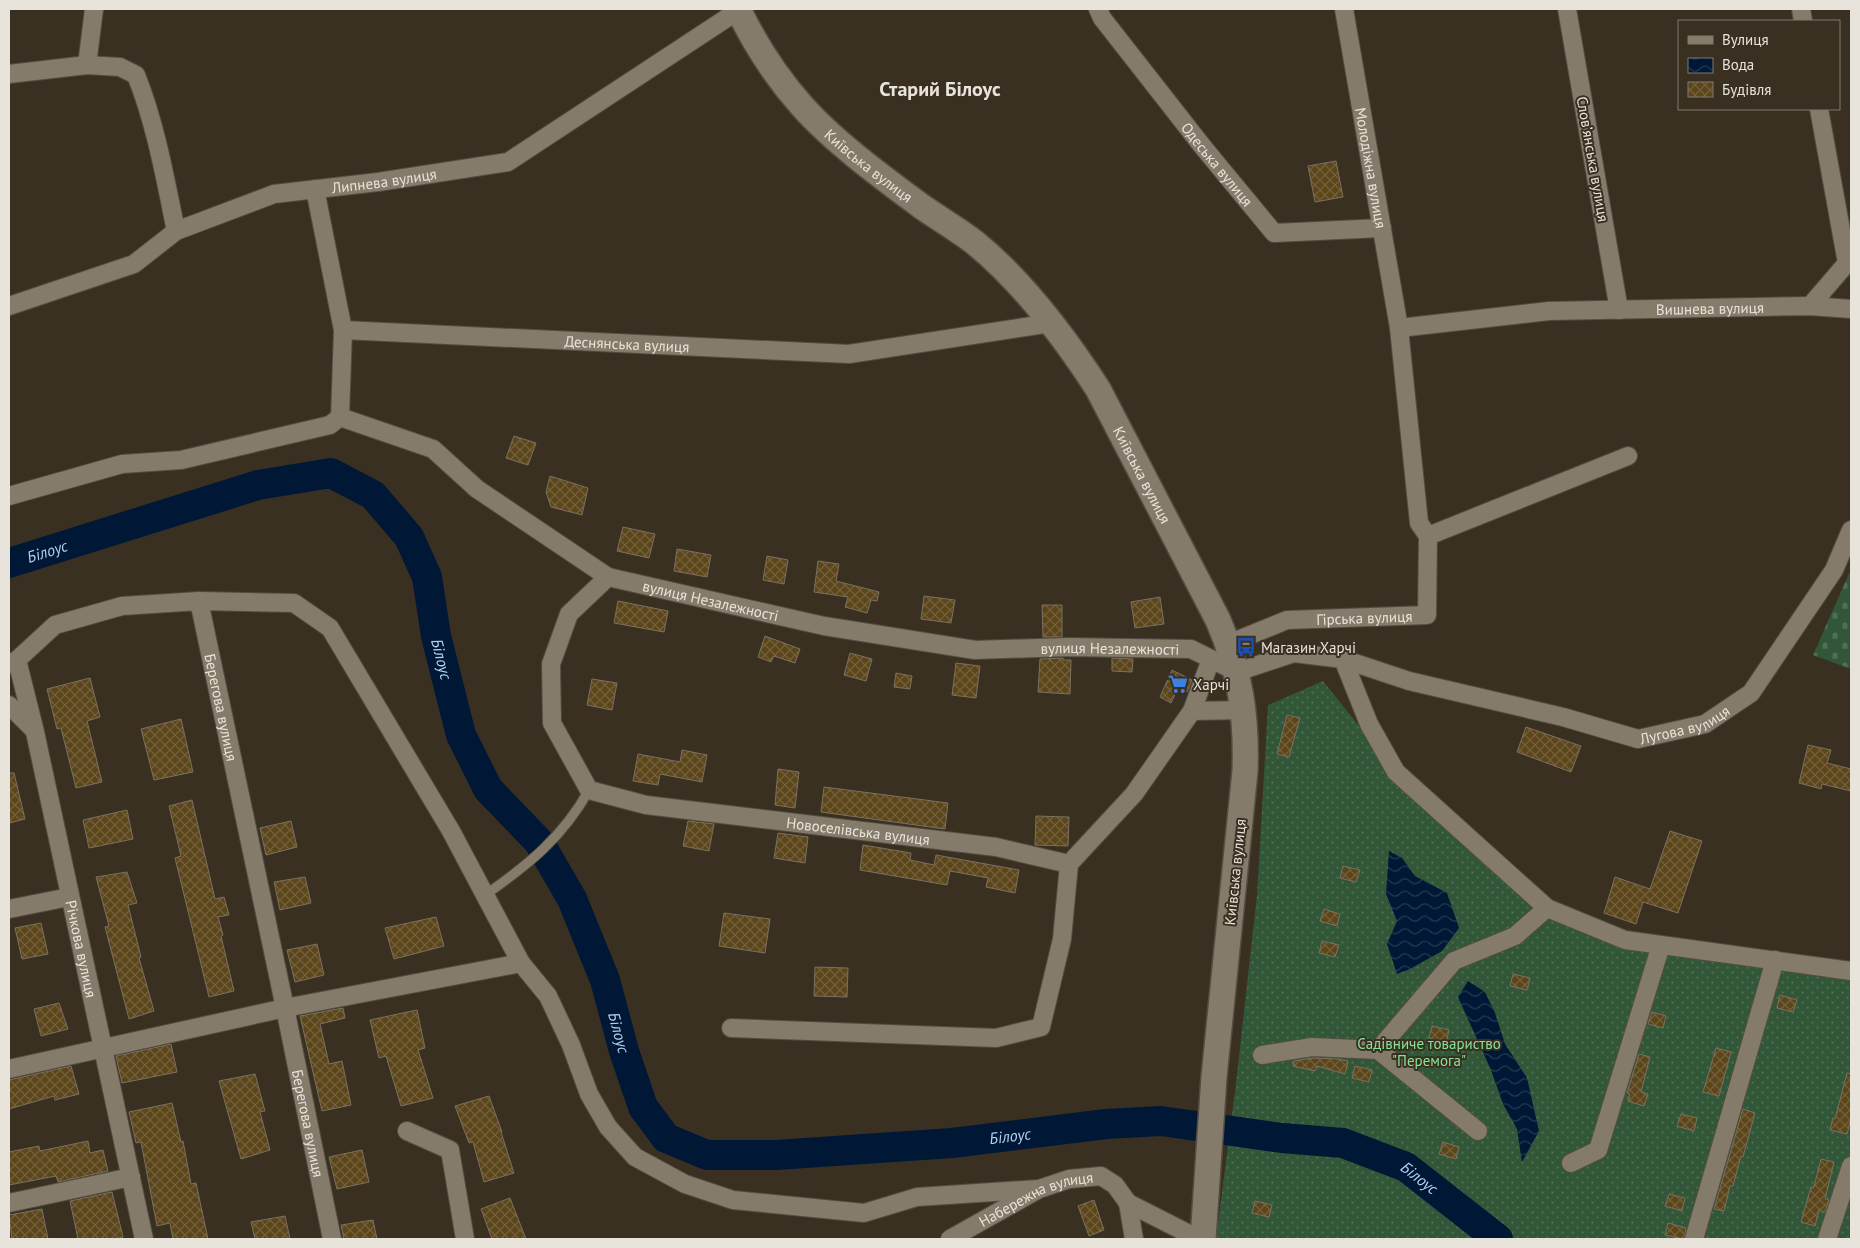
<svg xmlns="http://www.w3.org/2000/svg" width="1860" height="1248" viewBox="0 0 1860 1248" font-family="'PT Sans',sans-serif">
	<defs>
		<pattern id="grass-dots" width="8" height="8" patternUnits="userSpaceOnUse" patternTransform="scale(1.25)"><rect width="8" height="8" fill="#315738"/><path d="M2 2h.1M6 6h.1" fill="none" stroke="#4f6f54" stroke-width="1.8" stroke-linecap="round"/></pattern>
		<pattern id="cemetery-stones" width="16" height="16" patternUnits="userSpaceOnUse" patternTransform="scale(1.25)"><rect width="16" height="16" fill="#315738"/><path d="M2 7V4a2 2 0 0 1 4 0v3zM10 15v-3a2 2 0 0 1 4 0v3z" fill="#4f6f54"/></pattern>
		<pattern id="water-waves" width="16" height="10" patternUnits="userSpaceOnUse" patternTransform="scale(1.25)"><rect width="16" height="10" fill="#001835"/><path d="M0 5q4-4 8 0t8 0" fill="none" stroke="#253952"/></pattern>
		<pattern id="building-cross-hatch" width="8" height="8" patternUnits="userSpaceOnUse" patternTransform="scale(1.25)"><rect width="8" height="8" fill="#5b451a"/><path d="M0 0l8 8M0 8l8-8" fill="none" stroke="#73603b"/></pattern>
	</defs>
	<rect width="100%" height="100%" fill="#393022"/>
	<polygon fill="url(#grass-dots)" points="1323,681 1396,772 1583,930 1851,965 1851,1239 1216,1239 1235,1092 1257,895 1268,705"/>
	<polygon fill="url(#cemetery-stones)" points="1851,569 1851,669 1813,655"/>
	<g fill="url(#water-waves)">
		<polygon points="1389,851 1402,858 1415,876 1447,893 1459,928 1442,951 1410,969 1397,974 1387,944 1397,921 1386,894"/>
		<polygon points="1468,981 1485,992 1495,1013 1505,1044 1527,1078 1539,1131 1522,1162 1517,1129 1503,1104 1491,1070 1458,997"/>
	</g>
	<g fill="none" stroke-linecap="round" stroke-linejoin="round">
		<path stroke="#001835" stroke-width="30" id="s1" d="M9,563L258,485L331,473L373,495L409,537L427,577L436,636L461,735L488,789L539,842L572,899L605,980L624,1051L643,1107L666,1138L707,1155H776L952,1143L1106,1124L1161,1121L1282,1138L1343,1143L1406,1167L1498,1239"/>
	</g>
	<g fill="url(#building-cross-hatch)" stroke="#7a7161">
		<polygon points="1336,161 1343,197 1315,202 1308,166"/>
		<polygon points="514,436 536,443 528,465 506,458"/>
		<polygon points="550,476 588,488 582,515 551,507 546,492"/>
		<polygon points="623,527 655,534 649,558 617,551"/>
		<polygon points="677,549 711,555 707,577 674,571"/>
		<polygon points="767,556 788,560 784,584 763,580"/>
		<polygon points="818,561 839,564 836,581 879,592 877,601 871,600 867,613 845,607 848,597 814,592"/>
		<polygon points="924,596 955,600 951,623 921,619"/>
		<polygon points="1160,597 1164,624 1135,628 1131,602"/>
		<polygon points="618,601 668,611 664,632 614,623"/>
		<polygon points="1042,605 1062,605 1062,637 1043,637"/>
		<polygon points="765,636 800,649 795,663 774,656 771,662 758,657"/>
		<polygon points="850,653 872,659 866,681 844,675"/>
		<polygon points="1063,658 1063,660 1071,660 1070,694 1038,692 1040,659"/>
		<polygon points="1112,658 1133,659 1132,672 1112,671"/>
		<polygon points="956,663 980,666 976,698 952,695"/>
		<polygon points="1172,670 1192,680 1187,692 1178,688 1171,703 1160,697"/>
		<polygon points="896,673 912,676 910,689 894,687"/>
		<polygon points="90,678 100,717 87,721 102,782 76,788 61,728 57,729 47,689"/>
		<polygon points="592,679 617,683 612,710 587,705"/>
		<polygon points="1287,715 1300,718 1289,757 1277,754"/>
		<polygon points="181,719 193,772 154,780 141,729"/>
		<polygon points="1526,727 1581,746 1571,772 1517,752"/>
		<polygon points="1808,745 1831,750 1827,763 1851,769 1851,791 1822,784 1821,789 1799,783"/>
		<polygon points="682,750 707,755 702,782 660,774 658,785 633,781 638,754 680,762"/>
		<polygon points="778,769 799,772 795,808 775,805"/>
		<polygon points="9,773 14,773 25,819 9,823"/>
		<polygon points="824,787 948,803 945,829 821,812"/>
		<polygon points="192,800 215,899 224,897 229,915 218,917 223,935 221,936 234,991 209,997 175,858 181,856 169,806"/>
		<polygon points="127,810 133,839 89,848 83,820"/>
		<polygon points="1036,816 1069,817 1068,846 1035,845"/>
		<polygon points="291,821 297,847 266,855 260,828"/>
		<polygon points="688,821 714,824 709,851 683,846"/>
		<polygon points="1670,831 1702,841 1678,913 1643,902 1636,924 1604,913 1615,877 1650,889"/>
		<polygon points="778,833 808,837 805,863 774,858"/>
		<polygon points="863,845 911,853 910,860 934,865 936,855 1019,870 1015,893 986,887 988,878 950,871 947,885 860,870"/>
		<polygon points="1343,866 1360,870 1356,882 1340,878"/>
		<polygon points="127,872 137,903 128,905 141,957 139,958 154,1011 129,1019 105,927 109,926 96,877"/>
		<polygon points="305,877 311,903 280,910 274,882"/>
		<polygon points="1324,909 1340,914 1337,926 1320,921"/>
		<polygon points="724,913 770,919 765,953 719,946"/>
		<polygon points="436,917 444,946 394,959 385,928"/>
		<polygon points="41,923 48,954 22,959 15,928"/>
		<polygon points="1322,941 1339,945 1335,957 1319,953"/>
		<polygon points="317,944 324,975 295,982 287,950"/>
		<polygon points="815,967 848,968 847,997 814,996"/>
		<polygon points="1513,974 1530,978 1527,990 1510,986"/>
		<polygon points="1780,995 1797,1000 1793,1012 1777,1008"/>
		<polygon points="59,1003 68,1029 41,1036 34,1009"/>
		<polygon points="343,1008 345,1018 320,1024 329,1064 342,1061 351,1105 322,1111 300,1016"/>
		<polygon points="417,1010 425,1048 418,1050 433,1098 401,1106 386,1056 379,1058 370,1020"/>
		<polygon points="1652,1012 1666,1016 1663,1028 1648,1024"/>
		<polygon points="1432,1026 1449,1030 1446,1043 1429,1038"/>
		<polygon points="171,1044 177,1072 122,1083 116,1056"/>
		<polygon points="1716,1048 1731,1052 1719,1096 1703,1092"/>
		<polygon points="1639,1054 1650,1057 1641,1092 1648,1094 1644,1106 1628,1101 1630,1094 1627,1093"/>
		<polygon points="1313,1058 1337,1059 1348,1061 1345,1074 1317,1066 1315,1071 1293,1066 1294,1061"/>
		<polygon points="71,1066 79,1094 55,1100 54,1096 9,1109 9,1080"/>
		<polygon points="1355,1066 1372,1070 1369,1082 1352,1078"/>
		<polygon points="1847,1073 1851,1074 1851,1118 1847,1134 1830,1130 1833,1118 1835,1119"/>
		<polygon points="255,1074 265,1111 260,1112 270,1150 241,1159 219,1081"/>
		<polygon points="489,1096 502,1132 501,1132 514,1173 484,1182 473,1142 469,1143 455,1106"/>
		<polygon points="172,1103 181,1142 183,1141 191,1184 196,1183 208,1239 173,1239 170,1223 157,1226 141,1142 136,1143 129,1112"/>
		<polygon points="1743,1109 1755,1113 1743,1157 1741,1156 1733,1186 1730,1186 1724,1211 1714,1209"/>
		<polygon points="1681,1114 1697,1118 1694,1131 1677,1126"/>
		<polygon points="88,1141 90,1153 103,1150 108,1171 58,1182 56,1176 9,1185 9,1152 39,1146 40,1151"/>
		<polygon points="1443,1142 1459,1147 1456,1159 1439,1154"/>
		<polygon points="362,1150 369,1182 337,1189 329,1157"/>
		<polygon points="1821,1159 1834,1162 1825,1199 1829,1200 1825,1212 1819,1210 1815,1226 1801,1222 1811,1187 1814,1187"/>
		<polygon points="112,1192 123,1237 115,1239 78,1239 70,1201"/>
		<polygon points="1669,1194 1685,1198 1682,1211 1665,1206"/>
		<polygon points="510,1198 526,1239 492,1239 481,1209"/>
		<polygon points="1094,1200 1104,1230 1089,1236 1078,1206"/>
		<polygon points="1255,1201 1272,1205 1269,1217 1252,1213"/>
		<polygon points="42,1209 48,1239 12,1239 9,1215"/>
		<polygon points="285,1216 290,1239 255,1239 251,1222"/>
		<polygon points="373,1220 377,1239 344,1239 341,1225"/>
		<polygon points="1668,1223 1686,1228 1684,1239 1665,1235"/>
	</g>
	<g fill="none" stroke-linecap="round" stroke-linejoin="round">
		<defs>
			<path id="lane" d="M485,895C528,865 563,837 589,790"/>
			<g id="street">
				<path id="s2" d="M1098,9L1102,18L1203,147L1274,233L1382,228"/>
				<path id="s3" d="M1344,9L1399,328L1419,523L1428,536L1628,456"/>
				<polyline points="1567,9 1619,310"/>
				<polyline points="1801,9 1803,21"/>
				<polyline points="87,65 94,9"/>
				<path d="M9,74L87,65L120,67L136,75C156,125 165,178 176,231"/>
				<path id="s4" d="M315,189L343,330L849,354L1051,323"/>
				<path id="s5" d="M9,306L134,264L176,231L274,194L378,182L508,162L739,10L738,9"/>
				<polyline points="1810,306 1847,263 1819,109"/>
				<path id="s6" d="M1399,328L1549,311L1810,306L1851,309"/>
				<path id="s7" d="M343,330L340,417L433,449L477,489L608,577L824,626L975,650L1068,647L1191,649L1237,672L1294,653L1343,659L1369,724L1396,772L1547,908L1625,940L1851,971"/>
				<polyline points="9,496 122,464 181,460 330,425 340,417"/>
				<path id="s8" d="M608,577L569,614L551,664L552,723L589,790L646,805L996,847L1069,864"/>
				<polyline points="199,601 294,603 330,628 451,831 521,963 548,996 571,1045 589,1094 608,1127 635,1157 685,1184 733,1200 864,1213 917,1197 1039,1189"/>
				<path id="s9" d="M1228,644L1287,620L1427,615L1428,536"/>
				<path id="s10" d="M1343,659L1409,681L1563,717L1638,739L1705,724L1751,693L1834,570L1851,530"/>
				<path id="s11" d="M17,660L35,732L144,1239"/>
				<path id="s12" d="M9,664L17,660L55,625L122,606L199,601L285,1008L332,1239"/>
				<polyline points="9,705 33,729"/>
				<polyline points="1192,711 1211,659"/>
				<polyline points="9,909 69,897"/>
				<polyline points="731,1028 996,1038 1041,1027 1062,939 1069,864 1134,794 1192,711 1244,710"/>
				<polyline points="1378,1050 1478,1131"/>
				<polyline points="1262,1055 1312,1047 1378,1050 1454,961 1515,936 1547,908"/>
				<polyline points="9,1069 285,1008 521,963"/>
				<polyline points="407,1131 450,1150 465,1239"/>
				<polyline points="1571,1163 1598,1150 1661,945"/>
				<polyline points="9,1203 131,1177"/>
				<polyline points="1128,1203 1134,1239"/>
				<path id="s13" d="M950,1239L1039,1189L1069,1179L1101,1176L1115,1185L1128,1203L1199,1239"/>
				<polyline points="1694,1239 1775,960"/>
				<polyline points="1827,1239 1851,1166"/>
			</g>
			<g id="secondary">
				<path id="s14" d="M738,9C755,44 776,77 802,106C834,142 882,177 921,206C938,218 957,229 974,242C1021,280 1065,338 1098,389L1218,620C1240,671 1247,716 1245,771L1214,1077L1203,1239"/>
			</g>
		</defs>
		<use href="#lane" stroke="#544d41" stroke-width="11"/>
		<use href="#street" stroke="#544d41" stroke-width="20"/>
		<use href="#secondary" stroke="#544d41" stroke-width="28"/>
		<use href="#lane" stroke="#847b6b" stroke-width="9"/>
		<use href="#street" stroke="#847b6b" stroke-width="18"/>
		<use href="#secondary" stroke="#847b6b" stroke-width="25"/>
	</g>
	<defs>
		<symbol id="bus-bare" viewBox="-9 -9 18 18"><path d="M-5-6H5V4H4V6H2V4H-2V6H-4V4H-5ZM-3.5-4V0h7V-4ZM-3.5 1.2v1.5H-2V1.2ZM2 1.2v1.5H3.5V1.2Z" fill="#1a4fb4" stroke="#393022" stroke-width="2.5" paint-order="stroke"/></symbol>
		<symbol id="supermarket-bare" viewBox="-9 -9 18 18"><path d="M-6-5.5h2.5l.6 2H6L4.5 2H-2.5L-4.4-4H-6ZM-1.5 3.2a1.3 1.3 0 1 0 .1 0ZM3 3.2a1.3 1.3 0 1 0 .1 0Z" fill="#3f7fe0" stroke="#393022" stroke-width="2.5" paint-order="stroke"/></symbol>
	</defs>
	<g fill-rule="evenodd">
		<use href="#bus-bare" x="1232" y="633" width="28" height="28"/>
		<use href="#supermarket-bare" x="1164" y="670" width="28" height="28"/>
	</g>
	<g text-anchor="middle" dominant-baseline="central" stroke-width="4" stroke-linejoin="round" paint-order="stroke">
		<g font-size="15" fill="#e9e4db" stroke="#393022">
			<text transform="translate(1593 159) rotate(80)">Словʼянська вулиця</text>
			<text stroke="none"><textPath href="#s14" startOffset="206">Київська вулиця</textPath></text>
			<text stroke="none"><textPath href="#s2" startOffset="196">Одеська вулиця</textPath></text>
			<text stroke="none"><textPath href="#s3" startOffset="161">Молодіжна вулиця</textPath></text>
			<text stroke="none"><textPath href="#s5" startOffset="401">Липнева вулиця</textPath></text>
			<text stroke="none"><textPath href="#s6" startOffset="312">Вишнева вулиця</textPath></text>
			<text stroke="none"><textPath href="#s4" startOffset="428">Деснянська вулиця</textPath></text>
			<text stroke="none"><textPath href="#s14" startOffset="626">Київська вулиця</textPath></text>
			<text stroke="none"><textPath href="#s7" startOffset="508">вулиця Незалежності</textPath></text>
			<text stroke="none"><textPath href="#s9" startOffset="141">Гірська вулиця</textPath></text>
			<text stroke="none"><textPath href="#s7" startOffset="912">вулиця Незалежності</textPath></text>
			<text stroke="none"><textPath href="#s12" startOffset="316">Берегова вулиця</textPath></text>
			<text stroke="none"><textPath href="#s10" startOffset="355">Лугова вулиця</textPath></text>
			<text stroke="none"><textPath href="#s8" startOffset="515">Новоселівська вулиця</textPath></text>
			<text transform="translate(1235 872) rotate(-84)">Київська вулиця</text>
			<text stroke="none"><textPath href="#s11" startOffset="296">Річкова вулиця</textPath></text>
			<text stroke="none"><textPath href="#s12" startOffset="741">Берегова вулиця</textPath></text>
			<text stroke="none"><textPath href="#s13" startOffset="96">Набережна вулиця</textPath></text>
		</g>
		<g font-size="15" fill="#e9e4db" stroke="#393022" text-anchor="start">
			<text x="1261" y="647">Магазин Харчі</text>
			<text x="1193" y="684">Харчі</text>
		</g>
		<g font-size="15" fill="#85e497" stroke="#393022">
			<text x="1429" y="1043">Садівниче товариство<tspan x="1429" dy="17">"Перемога"</tspan></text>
		</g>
		<g font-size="16" font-style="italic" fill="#b3cff1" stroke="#393022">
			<text stroke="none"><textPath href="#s1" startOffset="40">Білоус</textPath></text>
			<text stroke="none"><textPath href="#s1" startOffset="565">Білоус</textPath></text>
			<text stroke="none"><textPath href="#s1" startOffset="985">Білоус</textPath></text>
			<text stroke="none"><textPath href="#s1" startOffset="1450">Білоус</textPath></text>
			<text stroke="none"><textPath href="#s1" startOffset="1870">Білоус</textPath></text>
		</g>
		<g font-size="20" font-weight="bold" fill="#e9e4db" stroke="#393022">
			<text x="940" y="89">Старий Білоус</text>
		</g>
	</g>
	<rect width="1860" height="1248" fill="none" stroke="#e9e4db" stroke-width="20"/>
	<rect x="1678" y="20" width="162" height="90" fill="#393022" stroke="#7f786c"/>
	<rect x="1688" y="36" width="25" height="8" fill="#847b6b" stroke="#7f786c"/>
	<text x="1722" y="45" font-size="15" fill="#e9e4db">Вулиця</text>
	<rect x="1688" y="58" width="25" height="15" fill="url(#water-waves)" stroke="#7f786c"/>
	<text x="1722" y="70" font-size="15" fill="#e9e4db">Вода</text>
	<rect x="1688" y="82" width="25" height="15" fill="url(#building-cross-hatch)" stroke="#7f786c"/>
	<text x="1722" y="95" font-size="15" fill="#e9e4db">Будівля</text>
</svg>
